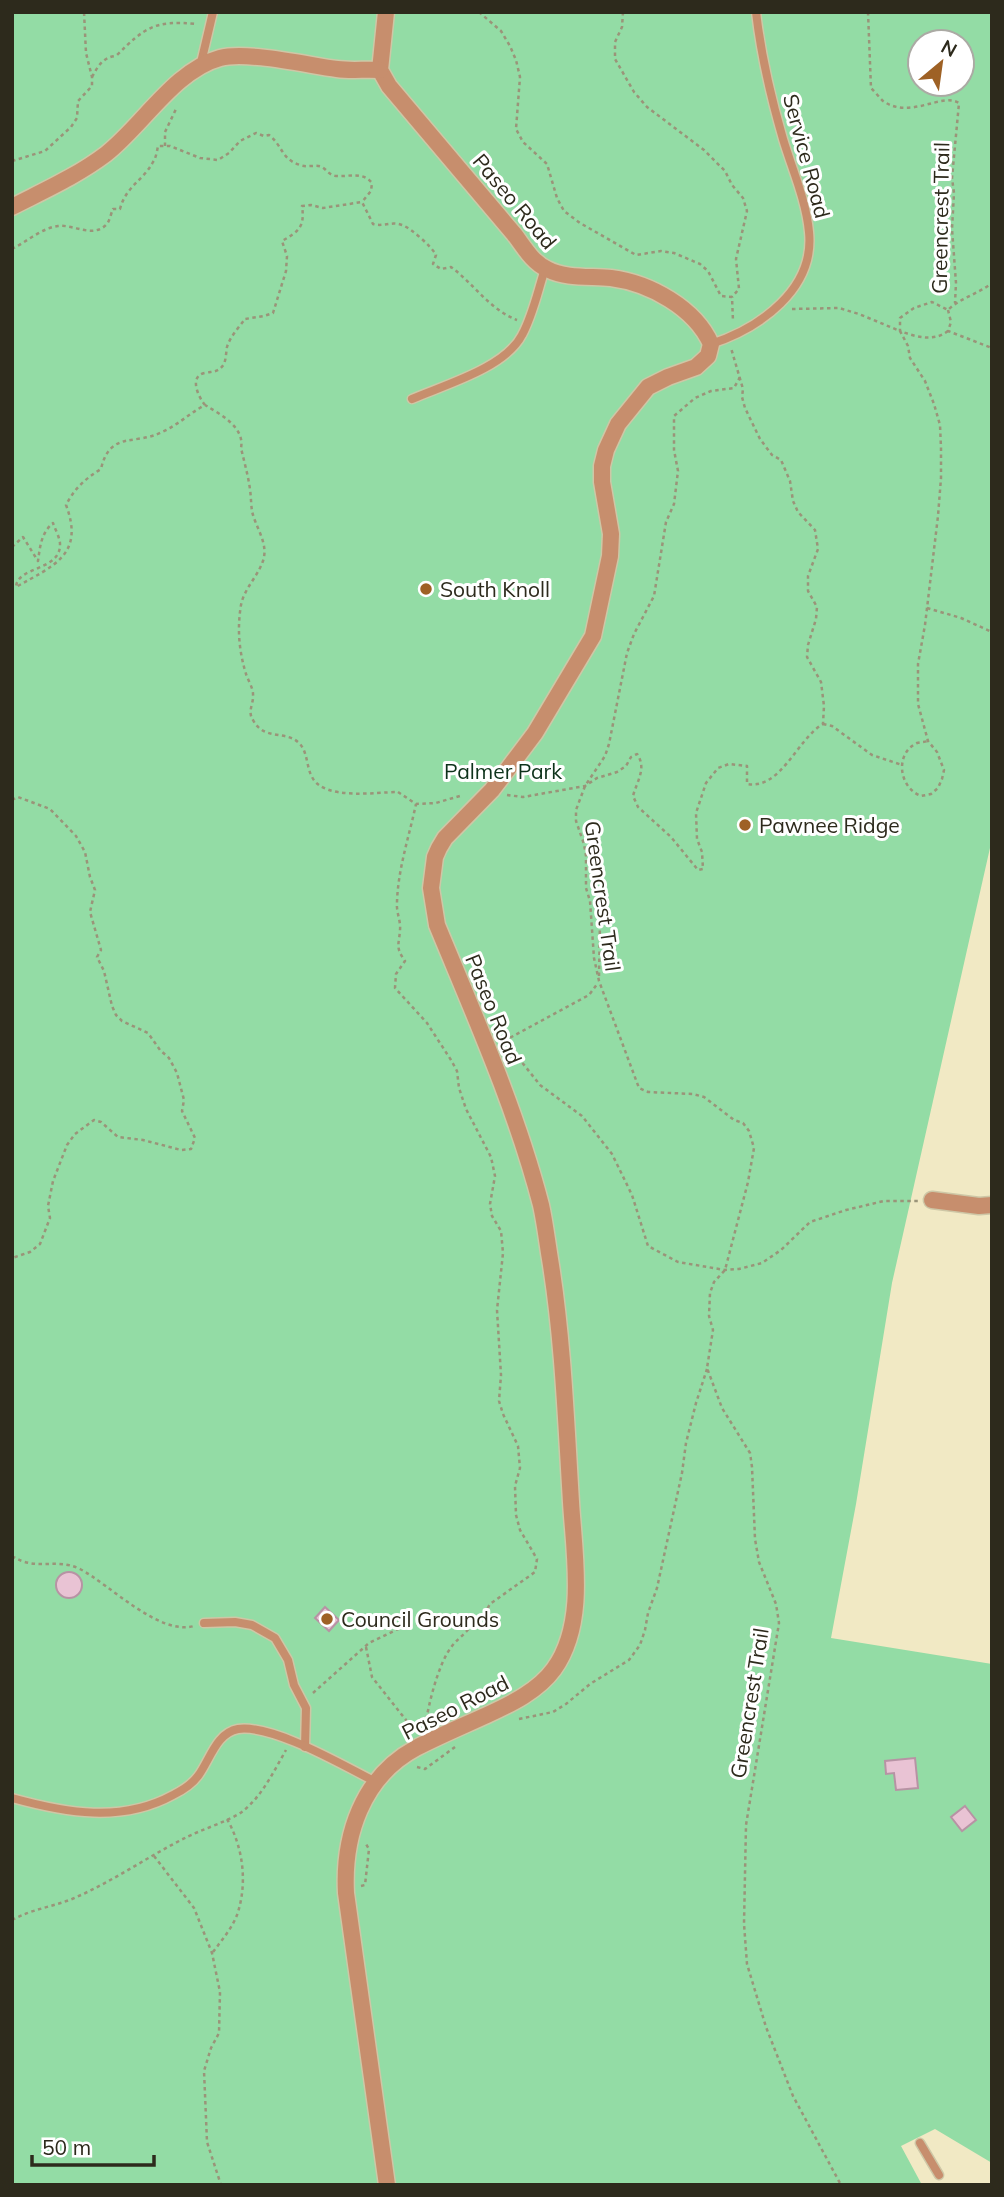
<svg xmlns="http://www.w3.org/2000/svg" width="1004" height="2197" viewBox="0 0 1004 2197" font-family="Mulish,sans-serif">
	<rect width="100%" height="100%" fill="#f1e9c4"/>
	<path fill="#93dca5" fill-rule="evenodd" d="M12,12H992V839L892,1283L856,1504L831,1638L992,1664V2163L935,2129L901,2146L922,2185H12ZM920,42H962V84H920Z"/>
	<g fill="#e9c3d4" stroke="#b793a4" stroke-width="2">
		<circle cx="69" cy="1585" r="13"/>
		<polygon points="325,1607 339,1620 329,1631 315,1618"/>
		<polygon points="915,1758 918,1788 896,1790 894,1773 886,1774 885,1761"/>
		<polygon points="965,1806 976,1820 962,1831 951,1817"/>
	</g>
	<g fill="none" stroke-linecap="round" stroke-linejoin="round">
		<defs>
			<g id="lane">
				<polyline points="200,67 213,12"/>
				<path d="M711,344C760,328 815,289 809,232C806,200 792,169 783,139C771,98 761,55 756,12"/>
				<path d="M412,399C444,385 505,368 522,335C533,315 538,290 545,269"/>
				<polyline points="204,1623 235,1622 252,1625 275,1638 288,1660 294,1685 306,1708 305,1747"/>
				<path d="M12,1798C66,1813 122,1823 173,1795C181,1791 192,1784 198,1776C210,1760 216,1733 238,1729C273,1724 344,1766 376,1782"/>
				<polyline points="920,2143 939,2175"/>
			</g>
			<g id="street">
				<path d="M386,12L380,70L389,86L514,234C524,247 532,262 547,269C566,279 590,276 611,278C650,283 695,308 711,344L708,356L696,367L668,377L648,387L618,424L606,450L602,466V482L611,534L610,556L593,636L535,733L492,790L445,838L439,848L435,857L431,888L437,925C475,1017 516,1109 541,1205C545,1223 547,1241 550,1259C563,1339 566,1421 571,1502C574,1554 587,1623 554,1669C538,1691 511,1704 487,1715C463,1726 439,1736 416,1748C362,1777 343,1836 346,1893L387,2185"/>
				<path d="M12,207C43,191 77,176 106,154C142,126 175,70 220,58C247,51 307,65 337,69C351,71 366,69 380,70"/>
				<polyline points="932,1200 979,1206 992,1205"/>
			</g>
		</defs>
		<use href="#lane" stroke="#cec7a6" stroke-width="11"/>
		<use href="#street" stroke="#cec7a6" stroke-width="19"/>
		<g stroke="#9a9479" stroke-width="2.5" stroke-dasharray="3.5 3.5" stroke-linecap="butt">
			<polyline points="479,12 501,31 510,46 516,60 520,77 516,129 523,142 547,164 557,198 564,211 580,223 636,255 661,251 674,253 700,264 708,271 721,296 732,297 733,321"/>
			<polyline points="623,12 622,27 615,42 615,59 634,92 647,107 704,150 725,171 732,185 743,198 747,211 736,259 739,289 732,297"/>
			<path d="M868,12L871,88C875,92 879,97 883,101C910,120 942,92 959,103L952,178L954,193L952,229L956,283L955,303"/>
			<path d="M92,77C98,66 103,57 116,56C145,27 155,20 196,24"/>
			<polyline points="165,146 165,132 177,107"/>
			<polyline points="12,161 45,151 71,127 77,118 78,101 92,86 92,77 86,53 84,12"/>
			<path d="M12,249C26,242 42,228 58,226C74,224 93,239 107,224C110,220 111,213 113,209H120C126,186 143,181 153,162C156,158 157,151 158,146H170L200,158L218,160L229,153L240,141L256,133L264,136L269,135C283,146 281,159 300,165C307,168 316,164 322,167C327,170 329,175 336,176C349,177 362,171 372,183L371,191L362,202"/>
			<path d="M792,309L839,308L859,314L900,331L908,346L910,358L925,381L934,404L940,425L941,448V478L938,516L925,625L918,664V704L928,741L937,752L944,770L942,779L938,788L931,794L921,796C898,787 895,753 917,743C921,742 925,742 928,741"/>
			<polyline points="948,310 951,322 948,331 992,348"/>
			<path d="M948,331C934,342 916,337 900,331V318L914,308L932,302L948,310C960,298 978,294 992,283"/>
			<polyline points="740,377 734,388 711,391 695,398 674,416 674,450 678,471 674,504 666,522 654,596 634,634 627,653 609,744 605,756 585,786 576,810 576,821 584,844 586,856 586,888 590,901 594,958 599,981 639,1088 648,1092 693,1094 704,1097 734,1120 743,1123 749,1131 754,1148 748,1182 725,1270 714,1282 710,1293 709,1316 713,1330 707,1368 722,1408 750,1453 752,1467 755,1539 759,1562 776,1604 779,1623 746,1825 744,1924 747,1964 766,2027 793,2096 841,2185"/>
			<path d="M205,405C199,398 188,376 205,373C213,371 218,373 224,364C226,359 226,353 227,347C230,337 239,327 245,319L264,316L273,313L286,271L287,256L282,241C299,231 305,227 302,206L311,205L323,208L362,202L373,224C383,227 391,221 402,225C411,228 432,247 436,255L433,264L441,269L451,267C474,284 489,309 517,320"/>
			<path d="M12,547L23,537L38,561C40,547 41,533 53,523C55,529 60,538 60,544C61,571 17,566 16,587C53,566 85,555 66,505C74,489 86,478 101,469C110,430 135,446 162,432C178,425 190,413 205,405C220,414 245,427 241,448C244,461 248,475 250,489C251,497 251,504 252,511C255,526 267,541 264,557C261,573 244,588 241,605C237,629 239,651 246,674C248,680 253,688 253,694C254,704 247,711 253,720C264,741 286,730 299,743C308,752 306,766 312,777C324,801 377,792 398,792L416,804L436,803L463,795"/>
			<polyline points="927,608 961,618 992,632"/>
			<polyline points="823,724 832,726 872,755 902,765"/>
			<path d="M507,795L523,797L585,786L597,778L617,772L626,766L631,757L637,754C647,768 637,781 633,796L638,807L671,837L698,870L703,869L702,852L697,839L696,813L706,783L718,768L729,764L747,766V784C781,790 797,739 823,724L824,706L821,682L807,657L808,645L816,619L817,607L808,591V576L818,549L815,530L798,512L793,501L790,481L781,460L772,455L760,439L745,408L742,397L743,389L731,348"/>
			<polyline points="12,800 18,797 50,809 76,836 85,852 90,877 95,890 90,912 101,950 97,957 104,971 112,1006 116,1015 122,1021 148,1033 160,1050 169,1058 177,1073 184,1100 182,1111 195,1138 191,1149 181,1150 143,1140 118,1137 101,1122 94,1120 75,1134 67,1145 53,1181 48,1206 50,1218 40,1244 30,1252 12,1258"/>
			<polyline points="599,976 600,920"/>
			<polyline points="504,1041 589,995 598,983"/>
			<polyline points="505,1041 540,1085 582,1116 612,1154 632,1195 648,1246 678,1262 725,1270 739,1269 762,1263 781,1250 810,1222 846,1210 884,1201 918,1201"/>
			<path d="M12,1556C37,1572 55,1557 80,1569C109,1584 159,1636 194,1626"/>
			<polyline points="366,1647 372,1677 406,1720 407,1733"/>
			<path d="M313,1693L369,1643L398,1629L414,1625L445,1620H474L484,1615L490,1604L535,1572L537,1559L520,1530L516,1515L515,1486L520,1468L518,1446L503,1414L499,1401L501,1375L497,1310L503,1253L501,1231L492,1216L490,1204L495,1176L491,1157L466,1109L459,1088L457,1071L451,1060L427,1023L395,988L396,974L405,961C395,947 399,945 400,930C401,921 396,912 397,902C398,869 409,837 416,804"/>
			<polyline points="519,1719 553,1712 566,1704 590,1684 629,1660 640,1645 645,1630 648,1613 657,1588 682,1473 686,1443 696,1403 707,1369"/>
			<path d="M425,1726C429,1703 438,1664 452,1646C460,1636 469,1632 474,1620"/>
			<polyline points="417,1767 425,1769 455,1747"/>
			<polyline points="154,1856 194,1908 212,1953 220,1992 219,2033 211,2048 204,2071 205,2094 207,2142 221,2185"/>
			<polyline points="361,1886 365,1885 369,1849 366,1844"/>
			<path d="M12,1920C32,1909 52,1907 72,1899C112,1882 147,1857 185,1838C200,1830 232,1820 243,1811C262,1796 274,1771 286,1750"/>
			<path d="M213,1952C222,1940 232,1928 237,1915C248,1883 243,1847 227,1819"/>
		</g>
		<use href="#lane" stroke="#c78e6d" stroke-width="8"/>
		<use href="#street" stroke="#c78e6d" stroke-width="16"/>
	</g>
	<g fill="#9e6125" stroke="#fff" stroke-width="2.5">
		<circle cx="426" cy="589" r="7"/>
		<circle cx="745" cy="825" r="7"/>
		<circle cx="327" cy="1619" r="7"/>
	</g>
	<g text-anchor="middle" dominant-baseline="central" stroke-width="6" stroke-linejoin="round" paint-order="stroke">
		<g font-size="21" fill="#2d2a1c" stroke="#fff">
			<text transform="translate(807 156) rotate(75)">Service Road</text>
			<text transform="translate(515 201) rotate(50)">Paseo Road</text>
			<text transform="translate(940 218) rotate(-89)">Greencrest Trail</text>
			<text transform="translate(603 896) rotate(82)">Greencrest Trail</text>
			<text transform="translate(494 1009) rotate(68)">Paseo Road</text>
			<text transform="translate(749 1703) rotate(-81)">Greencrest Trail</text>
			<text transform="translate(455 1707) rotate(-27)">Paseo Road</text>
		</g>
		<g font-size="21" fill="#2d2a1c" stroke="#fff" text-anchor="start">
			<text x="440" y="589">South Knoll</text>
			<text x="759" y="825">Pawnee Ridge</text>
			<text x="341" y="1619">Council Grounds</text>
		</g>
		<g font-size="21" fill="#0d321a" stroke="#fff">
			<text x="503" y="771">Palmer Park</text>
		</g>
	</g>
	<rect width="1004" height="2197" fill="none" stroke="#2d2a1c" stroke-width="28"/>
	<g transform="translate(941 63) rotate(29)"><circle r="33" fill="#ffffff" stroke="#abaaa4" stroke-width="2"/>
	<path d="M0-5L12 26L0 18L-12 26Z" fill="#9e6125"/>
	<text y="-10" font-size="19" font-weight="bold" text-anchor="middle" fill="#2d2a1c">N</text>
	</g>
	<path d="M32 2155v10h122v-10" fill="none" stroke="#2d2a1c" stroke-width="3.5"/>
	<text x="42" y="2155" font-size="21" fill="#2d2a1c" stroke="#ffffff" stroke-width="5" paint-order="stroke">50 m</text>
</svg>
